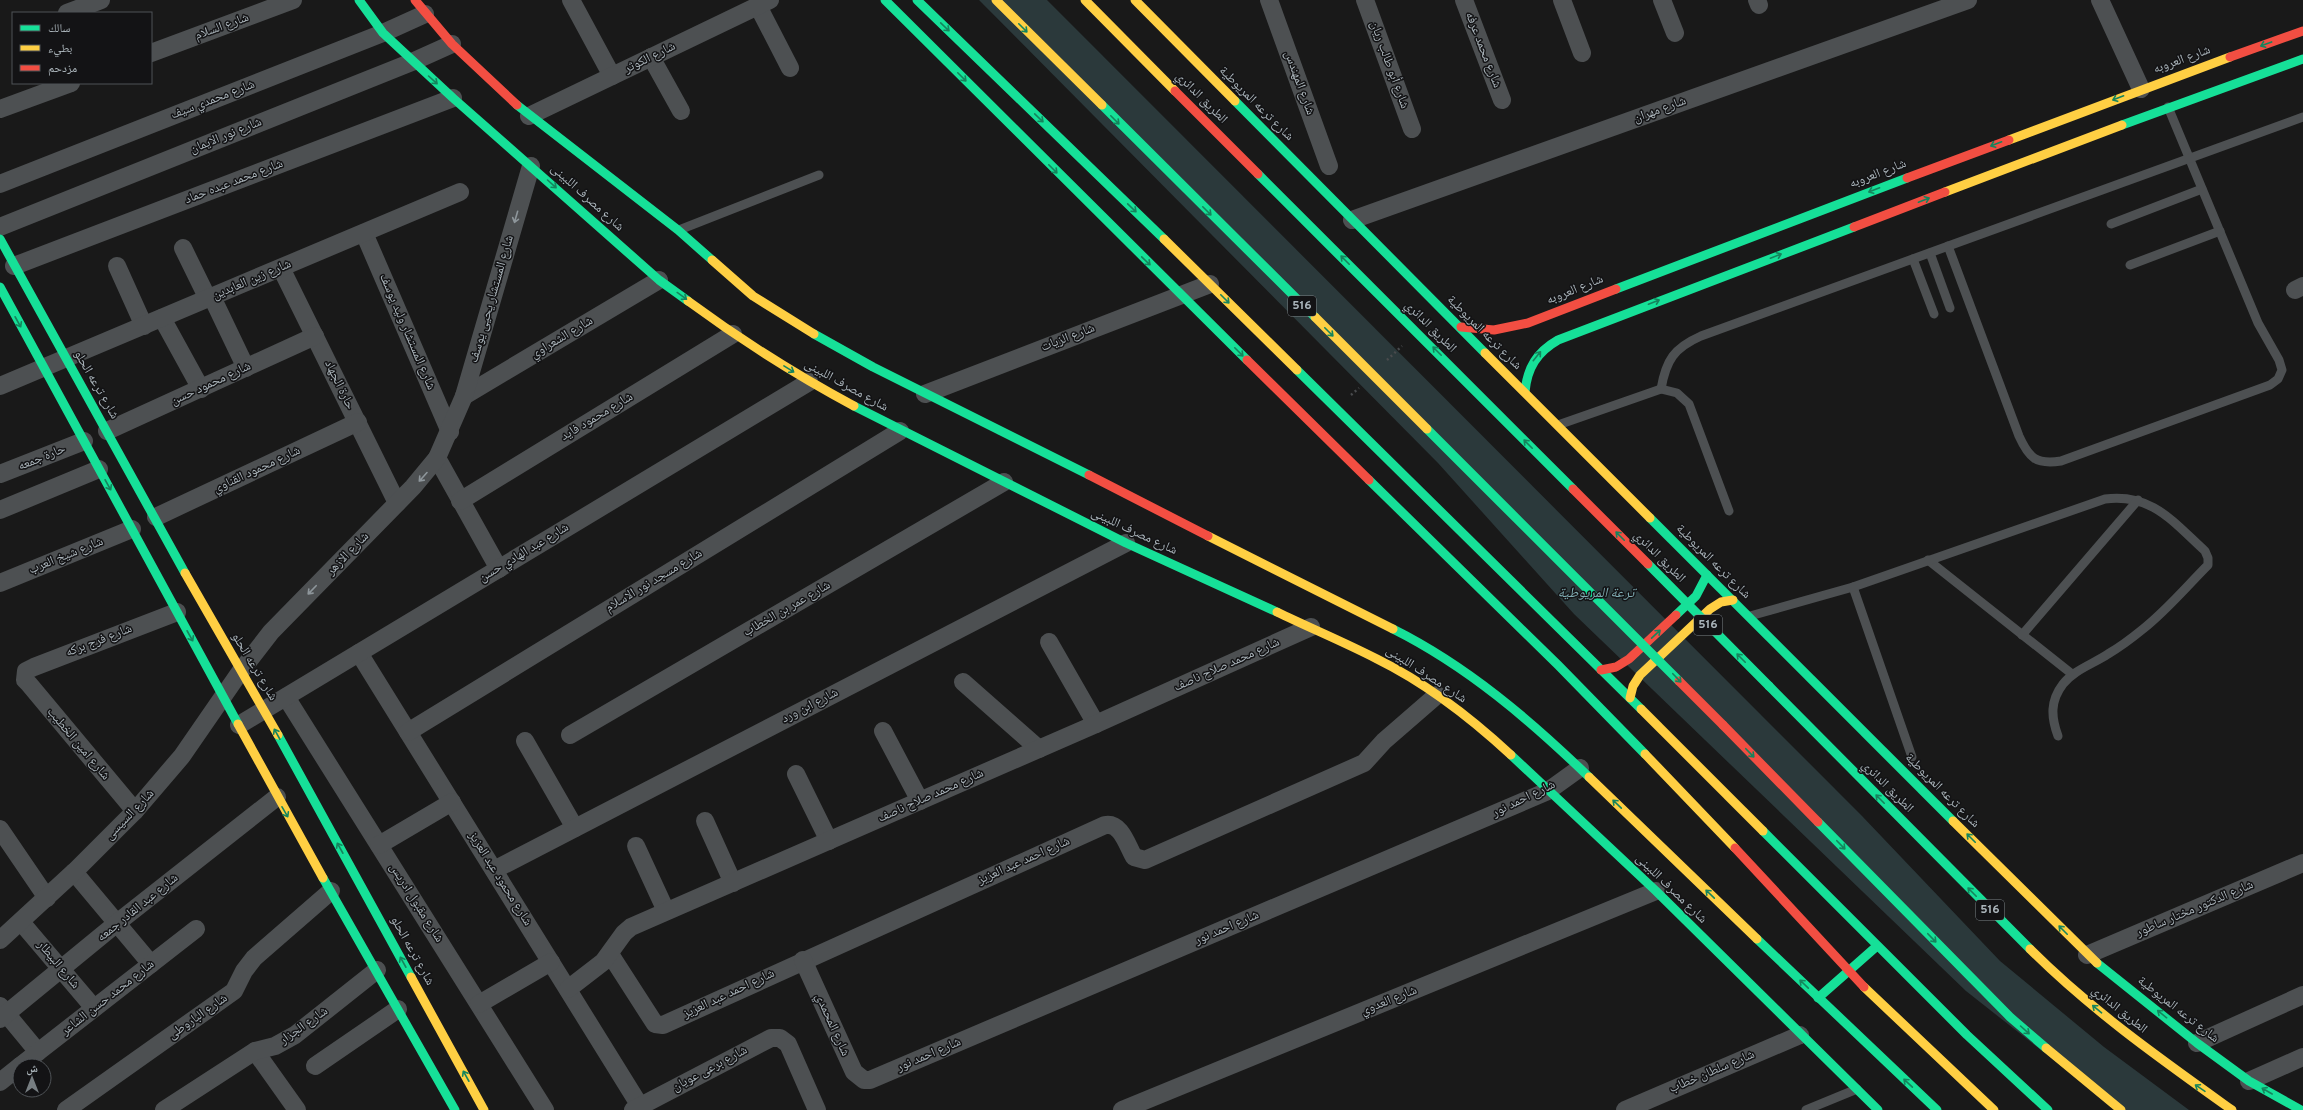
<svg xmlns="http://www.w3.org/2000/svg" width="2303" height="1110" viewBox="0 0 2303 1110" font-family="Overpass,'Noto Naskh Arabic',sans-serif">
	<rect width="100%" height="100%" fill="#191919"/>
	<polygon fill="#2b393b" points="979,0 1047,0 1862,816 2000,961 2104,1047 2189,1110 2117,1110 1966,991 1574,614 1438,463"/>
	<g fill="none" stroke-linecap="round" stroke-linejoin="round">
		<g stroke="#494b4d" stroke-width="2.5" stroke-dasharray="2 3" stroke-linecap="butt">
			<polyline points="1387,360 1402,346"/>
			<polyline points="1351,395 1359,388"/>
		</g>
		<g stroke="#4d5052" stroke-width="9">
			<polyline points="2111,224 2202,189"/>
			<polyline points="679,230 819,175"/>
			<path d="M1948,246L2019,436C2029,458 2036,465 2061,461L2270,385L2278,379L2282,370L2279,360L2258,323L2168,107"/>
			<polyline points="1930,253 1950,308"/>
			<polyline points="1913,259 1934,314"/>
			<polyline points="2130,265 2220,231"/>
			<path d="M1661,389C1666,360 1674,348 1701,336L2303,117"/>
			<polyline points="1558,425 1661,389 1677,393 1689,404 1729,511"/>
			<polyline points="1928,560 2072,674"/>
			<polyline points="1853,587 1912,757"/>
			<path d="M1750,616L1853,587L2105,499C2152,493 2173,522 2205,551L2208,558V565C2186,587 2167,610 2143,629C2132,638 2120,647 2108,654C2093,664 2074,670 2063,684C2050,701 2051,717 2058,736"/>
			<polyline points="2022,635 2138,500"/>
			<polyline points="1806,1110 1857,1089"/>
		</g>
		<g stroke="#4d5052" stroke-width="18">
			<polyline points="571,0 612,76"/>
			<polyline points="1269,0 1329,166"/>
			<polyline points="1365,0 1412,129"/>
			<polyline points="1464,0 1502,100"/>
			<polyline points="1562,0 1582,53"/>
			<polyline points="1662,0 1675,33"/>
			<polyline points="1757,0 1759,5"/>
			<polyline points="2100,0 2141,89"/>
			<polyline points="758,6 790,68"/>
			<polyline points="67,13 101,0"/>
			<polyline points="151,53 293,0"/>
			<polyline points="651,57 681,111"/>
			<polyline points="0,109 71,83"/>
			<polyline points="529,116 770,0"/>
			<polyline points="0,184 383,33 425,14"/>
			<polyline points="1352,220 1968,0"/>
			<polyline points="0,227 412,62 452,44"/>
			<polyline points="364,233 450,432"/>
			<polyline points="183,248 208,299"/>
			<polyline points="14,266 453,98"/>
			<polyline points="117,266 144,326"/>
			<polyline points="281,268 397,503"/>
			<polyline points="2295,290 2303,286"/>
			<polyline points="212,297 246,368"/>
			<polyline points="162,318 201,389"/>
			<polyline points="0,386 460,192"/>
			<polyline points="925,394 1210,284"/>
			<polyline points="464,396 659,280"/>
			<polyline points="107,431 315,336"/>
			<polyline points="437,458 499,569"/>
			<polyline points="0,474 84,441"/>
			<polyline points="460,501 733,334"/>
			<polyline points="0,510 99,469"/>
			<polyline points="156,517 358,422"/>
			<polyline points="0,583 132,529"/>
			<polyline points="1049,642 1096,724"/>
			<polyline points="359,653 640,1106"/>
			<polyline points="963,682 1039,749"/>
			<polyline points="286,697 545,1110"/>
			<polyline points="239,725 809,382"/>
			<polyline points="883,731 920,801"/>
			<polyline points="408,732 900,431"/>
			<polyline points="570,735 1004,482"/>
			<polyline points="525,741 575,828"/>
			<polyline points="796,774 829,841"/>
			<polyline points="135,811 29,684 25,680 26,671 34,667 177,612"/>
			<polyline points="705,821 733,883"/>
			<polyline points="0,829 47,898"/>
			<polyline points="379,845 452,802"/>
			<polyline points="636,846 666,911"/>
			<polyline points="494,870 1126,543"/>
			<polyline points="74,872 151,964"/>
			<polyline points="21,922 94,1008"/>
			<polyline points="0,940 74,872 135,811 182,756 240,672 271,632 413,487 437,458 464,396 531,166"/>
			<path d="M610,954L655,1024L663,1025L1105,825C1121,822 1127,845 1134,857L1145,860L1364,763L1384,741L1437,695"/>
			<polyline points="2087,955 2303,863"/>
			<polyline points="803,960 854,1072 864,1080 870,1080 1548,791 1580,768"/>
			<polyline points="568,989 603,962 624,933 631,927 1096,724 1311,627"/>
			<polyline points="479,1004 551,962"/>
			<polyline points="0,1006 38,1052"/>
			<polyline points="0,1019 117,923 277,797"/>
			<polyline points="2197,1043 2303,995"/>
			<polyline points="255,1051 297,1110"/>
			<polyline points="20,1066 196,929"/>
			<polyline points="315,1066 398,1009"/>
			<polyline points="2249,1081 2303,1057"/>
			<polyline points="0,1082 20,1066"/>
			<polyline points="66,1110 234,991 244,971 254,958 331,891"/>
			<polyline points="164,1110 255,1051 275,1046 295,1035 377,970"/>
			<polyline points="633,1110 771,1038 780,1038 788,1044 817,1110"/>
			<polyline points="1122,1110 1656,891"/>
			<polyline points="1625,1110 1800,1035"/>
		</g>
		<g stroke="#16e098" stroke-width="9">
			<polyline points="359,0 383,33 453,98 659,280 688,301"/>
			<polyline points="885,0 1247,360"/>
			<polyline points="917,0 1164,239"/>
			<polyline points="1235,101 1485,353"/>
			<polyline points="517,105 678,230 712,260"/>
			<polyline points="2122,125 2303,59"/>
			<polyline points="0,239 185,573"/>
			<polyline points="0,287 238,724"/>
			<polyline points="1616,289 1907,178"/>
			<polyline points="814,334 873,367 1089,475"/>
			<polyline points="1297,370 1641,709"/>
			<path d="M1525,392C1527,368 1537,352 1558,340L1854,227"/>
			<polyline points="854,406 1126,543 1277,612"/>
			<polyline points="1369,480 1558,665 1645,754"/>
			<polyline points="1650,518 1953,821"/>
			<polyline points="1676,615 1696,596 1707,575"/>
			<path d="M1393,629C1467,666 1530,720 1589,777"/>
			<polyline points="1769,686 2030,949"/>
			<polyline points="278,735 411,977"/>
			<polyline points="1511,755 1656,891 1878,1110"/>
			<polyline points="1818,822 2010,1017 2046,1048"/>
			<polyline points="1763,831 1967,1035 2048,1110"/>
			<polyline points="323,878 455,1110"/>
			<polyline points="1757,939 1937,1110"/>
			<polyline points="2097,963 2197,1043 2249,1081 2301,1110"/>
			<polyline points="1818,998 1877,946"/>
		</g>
		<g stroke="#ffcf43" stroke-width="9">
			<polyline points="1135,0 1235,101"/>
			<polyline points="2009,140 2230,57"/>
			<polyline points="1945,192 2122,125"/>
			<polyline points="1164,239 1297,370"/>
			<polyline points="712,260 753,296 814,334"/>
			<path d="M688,301C741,340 796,375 854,406"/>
			<polyline points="1485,353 1650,518"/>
			<polyline points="1208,536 1393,629"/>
			<polyline points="185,573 278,735"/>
			<path d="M1277,612C1310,628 1344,642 1377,659C1426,683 1471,718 1511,755"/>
			<polyline points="1630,698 1633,686 1640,675 1710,609 1721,602 1733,600"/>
			<polyline points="1641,709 1763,831"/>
			<polyline points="238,724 323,878"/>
			<polyline points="1645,754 1735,848"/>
			<polyline points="1589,777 1757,939"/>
			<polyline points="1953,821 2097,963"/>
			<path d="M2030,949C2091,1010 2162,1060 2232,1110"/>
			<polyline points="411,977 484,1110"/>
			<polyline points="1864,987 1994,1110"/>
			<polyline points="2046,1048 2121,1110"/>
		</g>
		<g stroke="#f24e42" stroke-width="9">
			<polyline points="415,0 452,44 517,105"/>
			<polyline points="2230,57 2303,31"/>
			<polyline points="1907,178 2009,140"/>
			<polyline points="1854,227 1945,192"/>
			<polyline points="1461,327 1494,330 1528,323 1616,289"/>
			<polyline points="1247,360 1369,480"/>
			<polyline points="1089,475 1208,536"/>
			<polyline points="1601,670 1616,667 1629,659 1676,615"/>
			<polyline points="1723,725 1818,822"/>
			<polyline points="1735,848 1864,987"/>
		</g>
		<g stroke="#16e098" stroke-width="9">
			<polyline points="1102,105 1315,317"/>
			<polyline points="1258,174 1573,489"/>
			<polyline points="1427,429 1679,681"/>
			<polyline points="1648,564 1769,686"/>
		</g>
		<g stroke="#ffcf43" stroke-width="9">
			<polyline points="996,0 1102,105"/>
			<polyline points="1085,0 1175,91"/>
			<polyline points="1315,317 1427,429"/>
		</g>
		<g stroke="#f24e42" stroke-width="9">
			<polyline points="1175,91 1258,174"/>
			<polyline points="1573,489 1648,564"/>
			<polyline points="1679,681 1723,725"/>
		</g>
	</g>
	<defs><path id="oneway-shaft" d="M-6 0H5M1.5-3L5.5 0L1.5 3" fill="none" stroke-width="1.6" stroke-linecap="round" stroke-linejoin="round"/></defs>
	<g stroke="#15845d">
		<use href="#oneway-shaft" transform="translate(945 27) rotate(44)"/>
		<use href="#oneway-shaft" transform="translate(1023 28) rotate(45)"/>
		<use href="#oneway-shaft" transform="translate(2266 44) rotate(160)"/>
		<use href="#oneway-shaft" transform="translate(962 77) rotate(45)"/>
		<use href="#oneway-shaft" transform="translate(433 80) rotate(42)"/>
		<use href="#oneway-shaft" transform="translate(2118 98) rotate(159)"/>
		<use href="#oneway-shaft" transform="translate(1039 118) rotate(44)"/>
		<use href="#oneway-shaft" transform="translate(1115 120) rotate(45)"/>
		<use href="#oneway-shaft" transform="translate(1996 144) rotate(159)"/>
		<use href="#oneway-shaft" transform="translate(1053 169) rotate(45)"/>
		<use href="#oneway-shaft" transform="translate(552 184) rotate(42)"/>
		<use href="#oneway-shaft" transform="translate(1874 190) rotate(159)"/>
		<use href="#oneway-shaft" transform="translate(1924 200) rotate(-21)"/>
		<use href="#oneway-shaft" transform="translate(1132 208) rotate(44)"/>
		<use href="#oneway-shaft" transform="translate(1207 211) rotate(45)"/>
		<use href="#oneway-shaft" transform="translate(1776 256) rotate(-21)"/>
		<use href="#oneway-shaft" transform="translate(1345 260) rotate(-135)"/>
		<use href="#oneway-shaft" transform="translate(1146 261) rotate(44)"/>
		<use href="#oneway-shaft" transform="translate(682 296) rotate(36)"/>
		<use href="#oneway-shaft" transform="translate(1225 299) rotate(45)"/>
		<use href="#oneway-shaft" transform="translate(1654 302) rotate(-21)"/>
		<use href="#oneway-shaft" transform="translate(18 322) rotate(61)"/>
		<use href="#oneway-shaft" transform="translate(1329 332) rotate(45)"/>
		<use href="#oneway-shaft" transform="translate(1437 351) rotate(-135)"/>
		<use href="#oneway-shaft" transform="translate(1239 352) rotate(45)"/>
		<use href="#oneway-shaft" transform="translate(1537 356) rotate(-51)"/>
		<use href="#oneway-shaft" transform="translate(789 369) rotate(32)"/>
		<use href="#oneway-shaft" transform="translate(1528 444) rotate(-135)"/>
		<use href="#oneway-shaft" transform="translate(108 485) rotate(61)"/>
		<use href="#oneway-shaft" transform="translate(1620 536) rotate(-135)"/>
		<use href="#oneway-shaft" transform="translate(1656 634) rotate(-43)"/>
		<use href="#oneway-shaft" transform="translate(190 636) rotate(61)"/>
		<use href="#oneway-shaft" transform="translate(1741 658) rotate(-135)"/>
		<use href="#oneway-shaft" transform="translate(1677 678) rotate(46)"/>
		<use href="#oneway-shaft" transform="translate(277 734) rotate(-119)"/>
		<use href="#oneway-shaft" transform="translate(1750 753) rotate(46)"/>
		<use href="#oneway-shaft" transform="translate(1880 799) rotate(-135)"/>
		<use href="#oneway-shaft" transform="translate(1617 804) rotate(-136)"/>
		<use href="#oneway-shaft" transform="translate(285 812) rotate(60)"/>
		<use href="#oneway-shaft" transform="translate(1971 838) rotate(-135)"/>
		<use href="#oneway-shaft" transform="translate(1841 845) rotate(46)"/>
		<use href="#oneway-shaft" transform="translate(340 848) rotate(-119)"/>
		<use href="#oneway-shaft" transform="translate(1972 892) rotate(-135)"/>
		<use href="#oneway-shaft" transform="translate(1710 894) rotate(-136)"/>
		<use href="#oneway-shaft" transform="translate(2063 930) rotate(-135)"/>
		<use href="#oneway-shaft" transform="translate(1932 938) rotate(46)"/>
		<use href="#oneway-shaft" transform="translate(403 962) rotate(-119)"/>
		<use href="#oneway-shaft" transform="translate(1804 984) rotate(-136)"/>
		<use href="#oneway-shaft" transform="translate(2097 1009) rotate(-140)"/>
		<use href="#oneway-shaft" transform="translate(2162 1014) rotate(-141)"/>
		<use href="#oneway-shaft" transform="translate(2025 1030) rotate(42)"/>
		<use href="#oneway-shaft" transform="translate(466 1076) rotate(-119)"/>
		<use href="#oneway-shaft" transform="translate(1908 1083) rotate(-137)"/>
		<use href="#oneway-shaft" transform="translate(2200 1088) rotate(-146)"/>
		<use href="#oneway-shaft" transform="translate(2267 1091) rotate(-150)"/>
	</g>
	<g stroke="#8e969b">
		<use href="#oneway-shaft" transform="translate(516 217) rotate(106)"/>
		<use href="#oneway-shaft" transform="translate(423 477) rotate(132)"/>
		<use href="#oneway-shaft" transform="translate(312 590) rotate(134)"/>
	</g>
	<g text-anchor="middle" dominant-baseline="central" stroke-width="3" stroke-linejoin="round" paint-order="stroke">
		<g fill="#131315" stroke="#7d8488" stroke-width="1">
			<rect x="1288" y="296" width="28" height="20" rx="3"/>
			<rect x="1694" y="615" width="28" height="20" rx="3"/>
			<rect x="1976" y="900" width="28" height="20" rx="3"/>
		</g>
		<g font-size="12" font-weight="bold" fill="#aab4ba">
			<text x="1302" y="306">516</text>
			<text x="1708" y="625">516</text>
			<text x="1990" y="910">516</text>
		</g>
		<g font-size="13" fill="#aab4ba" stroke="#131315">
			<text transform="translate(222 27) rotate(-20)">شارع السلام</text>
			<text transform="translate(1483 50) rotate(69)">شارع محمد عرفه</text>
			<text transform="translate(650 58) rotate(-26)">شارع الكوثر</text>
			<text transform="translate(2182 60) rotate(-20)">شارع العروبه</text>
			<text transform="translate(1389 65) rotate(70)">شارع أبو طالب ريان</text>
			<text transform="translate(1299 83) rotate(70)">شارع المهندس</text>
			<text transform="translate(1201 98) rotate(45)">الطريق الدائري</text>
			<text transform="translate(213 100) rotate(-21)">شارع محمدي سيف</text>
			<text transform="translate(1256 104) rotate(45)">شارع ترعه المريوطية</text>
			<text transform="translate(1660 110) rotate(-20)">شارع مهران</text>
			<text transform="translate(226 136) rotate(-22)">شارع نور الايمان</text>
			<text transform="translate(1878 174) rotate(-21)">شارع العروبه</text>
			<text transform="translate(234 182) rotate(-21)">شارع محمد عبده حماد</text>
			<text transform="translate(587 198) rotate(42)">شارع مصرف اللبينى</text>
			<text transform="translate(252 280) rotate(-23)">شارع زين العابدين</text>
			<text transform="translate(1575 290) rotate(-22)">شارع العروبه</text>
			<text transform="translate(492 299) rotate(-74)">شارع المستشار يحيى يوسف</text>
			<text transform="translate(1430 327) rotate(45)">الطريق الدائري</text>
			<text transform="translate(407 332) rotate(67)">شارع المستشار وليد يوسف</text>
			<text transform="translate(1484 333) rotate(45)">شارع ترعه المريوطية</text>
			<text transform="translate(562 338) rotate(-31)">شارع الشعراوي</text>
			<text transform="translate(1068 338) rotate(-21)">شارع الزيات</text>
			<text transform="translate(211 384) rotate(-25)">شارع محمود حسن</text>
			<text transform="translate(96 385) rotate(60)">شارع ترعه الحلو</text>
			<text transform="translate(339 385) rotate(64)">حارة الجهاد</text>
			<text transform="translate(846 386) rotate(29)">شارع مصرف اللبينى</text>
			<text transform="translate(597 417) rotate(-31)">شارع محمود فايد</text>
			<text transform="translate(42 458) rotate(-22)">حارة جمعه</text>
			<text transform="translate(257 470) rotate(-25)">شارع محمود القناوي</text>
			<text transform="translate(1134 532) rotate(25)">شارع مصرف اللبينى</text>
			<text transform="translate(524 553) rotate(-31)">شارع عبد الهادي حسن</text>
			<text transform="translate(348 554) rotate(-46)">شارع الازهر</text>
			<text transform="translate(66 556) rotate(-22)">شارع شيخ العرب</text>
			<text transform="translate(1659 557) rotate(45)">الطريق الدائري</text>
			<text transform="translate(1713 562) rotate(45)">شارع ترعه المريوطية</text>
			<text transform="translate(654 581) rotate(-31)">شارع مسجد نور الاسلام</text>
			<text transform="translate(787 609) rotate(-30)">شارع عمر بن الخطاب</text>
			<text transform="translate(99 641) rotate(-21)">شارع فرج بركه</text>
			<text transform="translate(1227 665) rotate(-24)">شارع محمد صلاح ناصف</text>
			<text transform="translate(254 667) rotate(59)">شارع ترعه الحلو</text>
			<text transform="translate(1426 675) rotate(33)">شارع مصرف اللبينى</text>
			<text transform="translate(810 706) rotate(-27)">شارع ابن ورد</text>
			<text transform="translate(78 744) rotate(50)">شارع امين الخطيب</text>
			<text transform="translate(1887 787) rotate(45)">الطريق الدائري</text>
			<text transform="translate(1942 791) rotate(45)">شارع ترعه المريوطية</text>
			<text transform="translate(931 796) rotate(-24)">شارع محمد صلاح ناصف</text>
			<text transform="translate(1524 799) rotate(-26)">شارع احمد نور</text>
			<text transform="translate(130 815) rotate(-46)">شارع السيسى</text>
			<text transform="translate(1024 861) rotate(-24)">شارع احمد عبد العزيز</text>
			<text transform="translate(500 879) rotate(58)">شارع محمود عبد العزيز</text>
			<text transform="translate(1671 889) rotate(44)">شارع مصرف اللبينى</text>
			<text transform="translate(416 903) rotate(58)">شارع مقبول ادريس</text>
			<text transform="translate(138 908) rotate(-39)">شارع عبد القادر جمعه</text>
			<text transform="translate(2195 909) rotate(-23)">شارع الدكتور مختار ساطور</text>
			<text transform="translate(1227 928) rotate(-23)">شارع احمد نور</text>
			<text transform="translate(412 951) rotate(61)">شارع ترعه الحلو</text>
			<text transform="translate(58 965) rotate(50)">شارع البيطار</text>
			<text transform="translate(729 994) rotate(-25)">شارع احمد عبد العزيز</text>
			<text transform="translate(108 998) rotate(-38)">شارع محمد حسن الشاعر</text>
			<text transform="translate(1389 1001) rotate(-22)">شارع العدوي</text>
			<text transform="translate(2119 1010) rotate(39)">الطريق الدائري</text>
			<text transform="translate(2178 1010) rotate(38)">شارع ترعه المريوطية</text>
			<text transform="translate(198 1017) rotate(-35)">شارع الباروطى</text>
			<text transform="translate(832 1025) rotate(66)">شارع المحمدي</text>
			<text transform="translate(304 1026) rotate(-35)">شارع الجزار</text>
			<text transform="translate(929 1055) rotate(-23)">شارع احمد نور</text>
			<text transform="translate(710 1069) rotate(-28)">شارع برعى عويان</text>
			<text transform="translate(1712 1072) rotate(-23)">شارع سلطان خطاب</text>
		</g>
		<g font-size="14" font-style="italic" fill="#81aeb4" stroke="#131315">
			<text x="1596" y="593">ترعة المريوطية</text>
		</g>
	</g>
	<rect x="12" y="12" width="140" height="72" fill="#131315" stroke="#4f5357"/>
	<rect x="20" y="25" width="20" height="6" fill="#16e098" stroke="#4f5357"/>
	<text x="48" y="32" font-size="12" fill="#aab4ba">سالك</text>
	<rect x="20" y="45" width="20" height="6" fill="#ffcf43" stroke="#4f5357"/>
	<text x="48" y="52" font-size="12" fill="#aab4ba">بطيء</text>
	<rect x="20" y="65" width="20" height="6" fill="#f24e42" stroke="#4f5357"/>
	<text x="48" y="72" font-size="12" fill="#aab4ba">مزدحم</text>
	<g transform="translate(32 1078)"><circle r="19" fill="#131315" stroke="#4f5357"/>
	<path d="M0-3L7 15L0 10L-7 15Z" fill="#777e82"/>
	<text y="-6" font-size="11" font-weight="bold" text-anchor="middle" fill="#aab4ba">ش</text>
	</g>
</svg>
